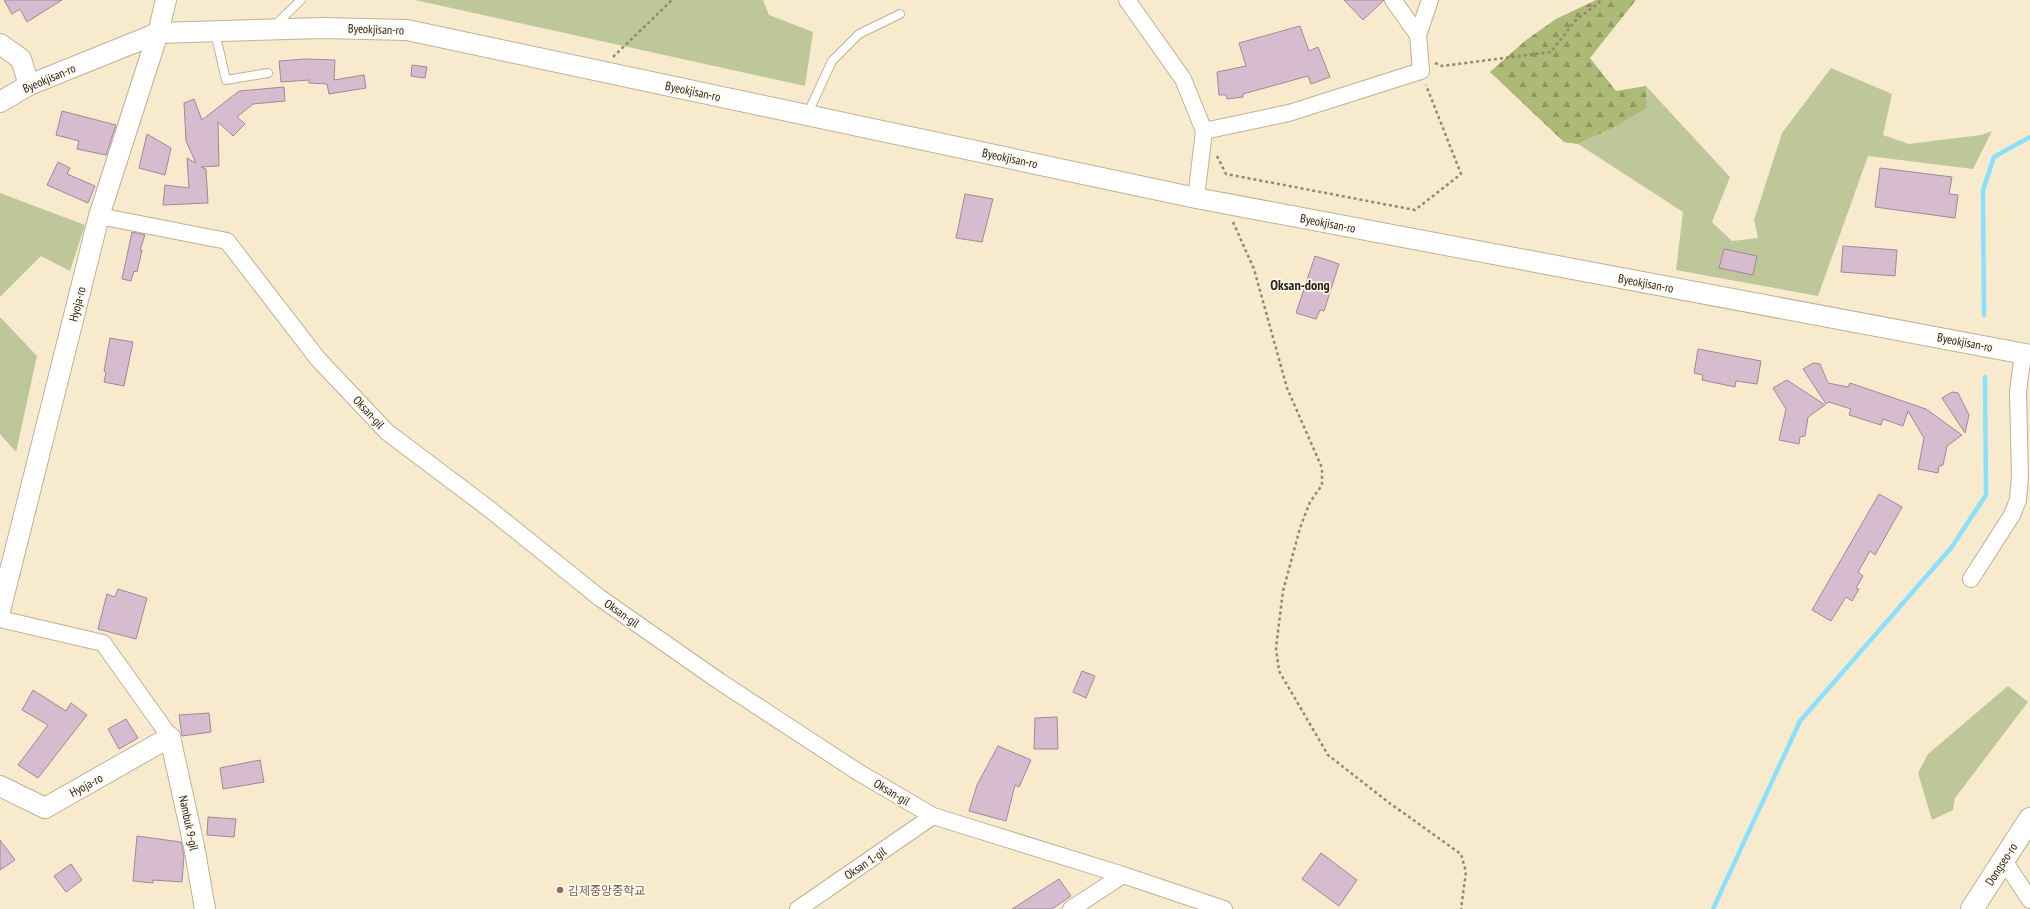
<svg xmlns="http://www.w3.org/2000/svg" width="2030" height="909" viewBox="0 0 2030 909" font-family="'PT Sans Narrow','Noto Sans KR',sans-serif">
	<defs>
		<pattern id="forest-firs" width="22" height="20" patternUnits="userSpaceOnUse"><rect width="22" height="20" fill="#adba76"/><path d="M5 1l3.5 6h-7zM16 11l3.5 6h-7z" fill="#8d9760"/></pattern>
	</defs>
	<rect width="100%" height="100%" fill="#f8ebcd"/>
	<g fill="#bdc799">
		<polygon points="415,0 763,0 769,15 813,32 805,86"/>
		<polygon points="1831,68 1892,94 1883,135 1909,144 1981,135 1992,131 1973,169 1868,156 1818,296 1676,270 1683,212 1578,144 1613,128 1647,108 1646,86 1730,177 1712,222 1732,241 1758,238 1754,220 1782,133"/>
		<polygon points="0,193 85,225 70,271 41,256 0,297"/>
		<polygon points="0,317 37,356 16,452 0,434"/>
		<polygon points="2008,686 2028,702 1955,798 1953,810 1932,820 1918,773 1928,754"/>
	</g>
	<polygon fill="url(#forest-firs)" points="1596,0 1636,0 1590,58 1616,91 1646,86 1647,108 1613,128 1578,144 1564,142 1490,72 1526,40 1556,19"/>
	<g fill="none" stroke-linecap="round" stroke-linejoin="round">
		<g stroke="#8be0fd" stroke-width="4.5">
			<polyline points="1984,315 1983,190 1994,157 2030,137"/>
			<polyline points="1713,909 1800,721 1951,548 1986,495 1985,377"/>
		</g>
	</g>
	<g fill="#d7bcd0" stroke="#a1879a">
		<polygon points="4,0 62,0 27,22 20,9 12,14"/>
		<polygon points="1344,0 1384,0 1363,20"/>
		<polygon points="1300,26 1309,51 1318,47 1330,77 1311,84 1308,76 1243,94 1243,97 1227,99 1226,95 1219,95 1217,72 1246,66 1239,43"/>
		<polygon points="305,59 335,60 334,80 364,75 366,88 329,94 327,84 309,83 309,80 281,82 279,61"/>
		<polygon points="412,65 427,67 425,78 411,76"/>
		<polygon points="284,87 285,101 253,104 237,117 245,124 233,136 218,122 219,166 201,167 206,169 208,203 163,205 165,185 189,188 187,158 196,163 186,141 184,103 194,99 202,120 239,91"/>
		<polygon points="62,111 116,125 106,155 77,149 79,141 56,135"/>
		<polygon points="147,134 171,148 165,175 139,168"/>
		<polygon points="58,162 70,168 67,174 95,186 88,203 47,185"/>
		<polygon points="1880,168 1952,177 1949,194 1958,195 1955,218 1875,207"/>
		<polygon points="965,194 993,199 982,242 956,238"/>
		<polygon points="132,232 145,235 140,250 142,250 137,272 134,271 131,281 122,279"/>
		<polygon points="1843,246 1897,250 1895,276 1841,272"/>
		<polygon points="1724,249 1757,256 1753,275 1719,268"/>
		<polygon points="1315,256 1339,264 1324,311 1320,310 1316,319 1296,313"/>
		<polygon points="110,338 133,342 124,386 104,382 106,372 104,371"/>
		<polygon points="1698,349 1761,361 1757,384 1736,381 1735,387 1702,380 1703,375 1694,373"/>
		<polygon points="1813,363 1820,364 1828,383 1848,387 1850,383 1926,409 1962,435 1947,446 1943,465 1939,466 1938,473 1918,469 1924,438 1908,411 1903,426 1883,419 1881,425 1849,415 1851,409 1829,402 1826,404 1803,369"/>
		<polygon points="1787,380 1825,405 1808,417 1805,436 1800,437 1799,444 1779,440 1786,409 1773,388"/>
		<polygon points="1952,392 1958,393 1969,415 1965,433 1942,398"/>
		<polygon points="1879,494 1902,507 1875,555 1870,551 1858,572 1863,576 1856,588 1859,589 1852,601 1846,597 1831,621 1812,610"/>
		<polygon points="118,589 147,598 136,639 98,629 107,594 115,597"/>
		<polygon points="1082,671 1095,676 1086,698 1073,692"/>
		<polygon points="33,690 66,711 71,703 87,715 38,778 18,765 48,725 22,710"/>
		<polygon points="209,713 211,732 182,736 179,715"/>
		<polygon points="1057,717 1058,749 1034,749 1035,718"/>
		<polygon points="126,719 138,738 119,749 108,729"/>
		<polygon points="998,746 1031,760 1019,787 1015,785 1006,821 969,811 977,785"/>
		<polygon points="260,760 264,782 223,789 220,768"/>
		<polygon points="208,817 236,819 234,837 207,835"/>
		<polygon points="137,836 181,842 184,855 182,882 153,880 153,883 133,881"/>
		<polygon points="0,840 15,860 0,870"/>
		<polygon points="1321,853 1357,880 1339,906 1302,879"/>
		<polygon points="71,864 82,880 66,892 54,876"/>
		<polygon points="1059,879 1071,896 1052,909 1012,909"/>
	</g>
	<g fill="none" stroke-linecap="round" stroke-linejoin="round">
		<defs>
			<g id="service">
				<polyline points="274,26 301,0"/>
				<polyline points="215,32 226,80 268,73"/>
				<polyline points="807,115 832,61 859,34 900,14"/>
			</g>
			<g id="minor">
				<polyline points="1127,0 1183,79 1204,131 1196,198"/>
				<polyline points="1393,0 1418,35"/>
				<polyline points="1204,131 1289,113 1421,71 1418,35 1430,0"/>
				<polyline points="99,216 227,241 318,359 387,432 488,508 600,598 719,681 858,772 933,816 1123,875 1224,909"/>
				<polyline points="1971,579 2012,515 2018,500 2020,476 2018,392 2023,353"/>
				<polyline points="0,619 103,643 170,737"/>
				<polyline points="2003,859 2030,900"/>
				<polyline points="798,909 933,816"/>
				<polyline points="1071,909 1123,875"/>
			</g>
			<g id="tertiary">
				<polyline points="0,44 21,59 29,85"/>
				<polyline points="0,102 29,85 158,33 322,28 407,30 1196,198 2030,355"/>
				<polyline points="0,611 99,216 158,33 166,0"/>
				<polyline points="0,786 45,808 170,737 194,846 205,909"/>
			</g>
			<polyline id="secondary" points="1972,909 2030,819"/>
		</defs>
		<use href="#service" stroke="#beb296" stroke-width="10"/>
		<use href="#minor" stroke="#beb296" stroke-width="18"/>
		<use href="#tertiary" stroke="#beb296" stroke-width="22"/>
		<use href="#secondary" stroke="#beb296" stroke-width="24"/>
		<g stroke="#928974" stroke-width="2.5" stroke-dasharray="3 3" stroke-linecap="butt">
			<polyline points="613,57 672,0"/>
			<polyline points="1435,63 1442,66 1551,52 1575,21 1602,0"/>
			<polyline points="1217,156 1226,174 1415,210 1461,174 1426,85"/>
			<polyline points="1233,222 1254,269 1287,388 1322,468 1322,485 1310,502 1300,528 1283,591 1276,648 1279,671 1328,755 1388,802 1461,854 1466,872 1461,909"/>
		</g>
		<use href="#service" stroke="#fff" stroke-width="8"/>
		<use href="#minor" stroke="#fff" stroke-width="16"/>
		<use href="#tertiary" stroke="#fff" stroke-width="20"/>
		<use href="#secondary" stroke="#fff" stroke-width="22"/>
	</g>
	<circle fill="#8d6e63" stroke="#fef9ed" stroke-width="1.5" cx="560" cy="890" r="4"/>
	<g text-anchor="middle" dominant-baseline="central" stroke-width="3.5" stroke-linejoin="round" paint-order="stroke">
		<g font-size="12" fill="#272318" stroke="#fef9ed">
			<text transform="translate(376 29) rotate(2)">Byeokjisan-ro</text>
			<text transform="translate(49 78) rotate(-23)">Byeokjisan-ro</text>
			<text transform="translate(693 91) rotate(12)">Byeokjisan-ro</text>
			<text transform="translate(1010 158) rotate(12)">Byeokjisan-ro</text>
			<text transform="translate(1328 223) rotate(11)">Byeokjisan-ro</text>
			<text transform="translate(1646 283) rotate(11)">Byeokjisan-ro</text>
			<text transform="translate(77 304) rotate(-76)">Hyoja-ro</text>
			<text transform="translate(1965 342) rotate(11)">Byeokjisan-ro</text>
			<text transform="translate(369 412) rotate(47)">Oksan-gil</text>
			<text transform="translate(622 613) rotate(35)">Oksan-gil</text>
			<text transform="translate(86 785) rotate(-28)">Hyoja-ro</text>
			<text transform="translate(892 792) rotate(31)">Oksan-gil</text>
			<text transform="translate(189 823) rotate(78)">Nambuk 9-gil</text>
			<text transform="translate(865 863) rotate(-34)">Oksan 1-gil</text>
			<text transform="translate(2001 864) rotate(-57)">Dongseo-ro</text>
		</g>
		<g font-size="12" fill="#785e54" stroke="#fef9ed" text-anchor="start">
			<text x="568" y="890">김제중앙중학교</text>
		</g>
		<g font-size="14" font-weight="bold" fill="#272318" stroke="#fef9ed">
			<text x="1300" y="285">Oksan-dong</text>
		</g>
	</g>
</svg>
